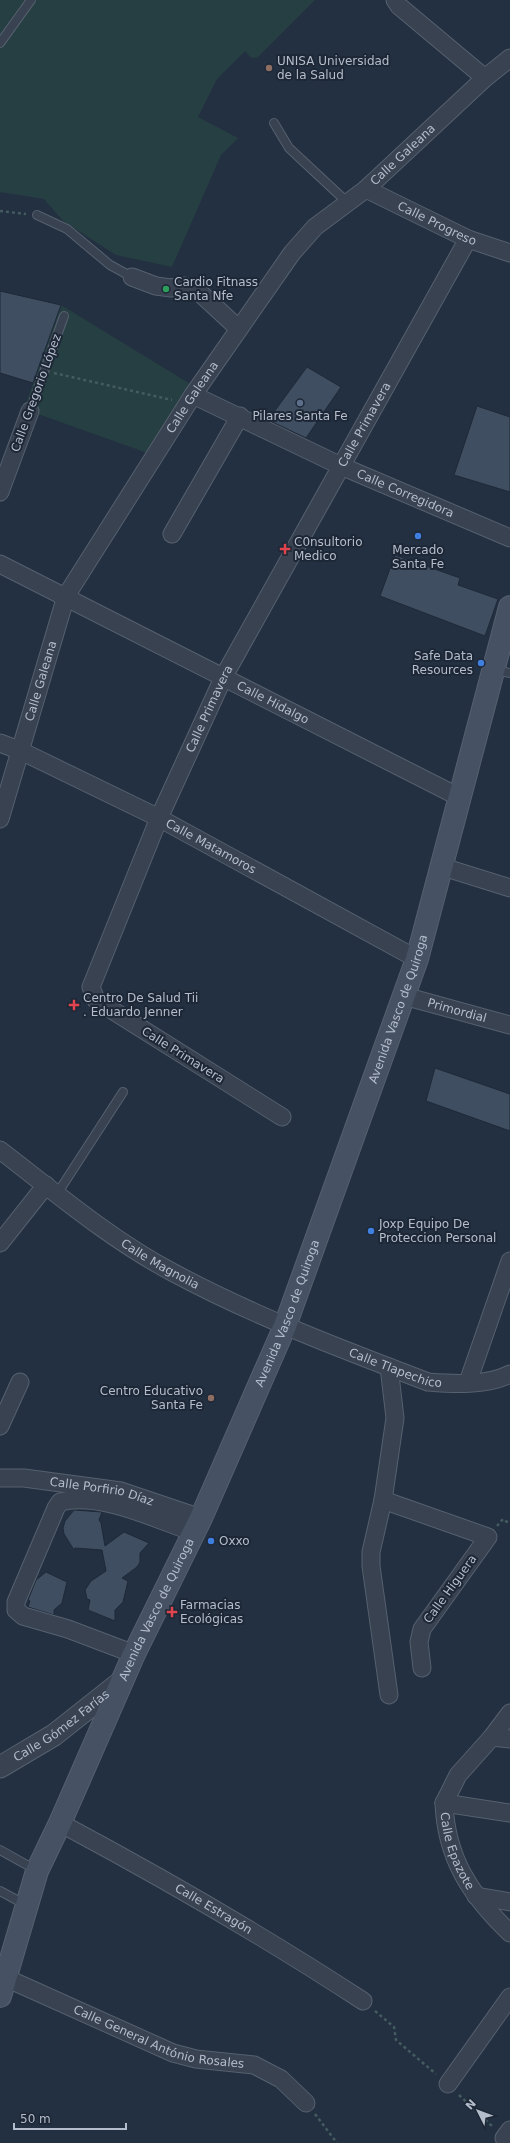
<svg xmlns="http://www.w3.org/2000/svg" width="510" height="2143" viewBox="0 0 510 2143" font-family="'DejaVu Sans',sans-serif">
	<rect width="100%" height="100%" fill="#233041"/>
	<g fill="#263f42">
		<polygon points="0,0 315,0 257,58 250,57 245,51 217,79 198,117 238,138 221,155 172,267 116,255 63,221 44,199 0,192"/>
		<polygon points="61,305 192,385 150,454 24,409"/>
	</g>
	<g fill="#3f4e61" stroke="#1f2938">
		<polygon points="0,291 61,305 33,383 0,373"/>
		<polygon points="307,367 341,387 306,438 268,420"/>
		<polygon points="477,406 510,417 510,492 454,475"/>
		<polygon points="395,555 460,578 458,585 498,599 485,636 380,596"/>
		<polygon points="435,1068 510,1094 510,1131 426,1101"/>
		<polygon points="74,1510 102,1512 99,1520 101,1523 105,1546 124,1532 149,1543 140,1553 140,1562 137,1567 122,1578 128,1581 123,1602 115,1610 115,1621 88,1610 90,1600 87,1599 85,1590 91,1581 106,1571 102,1550 75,1548 74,1550 64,1534 63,1528 65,1521"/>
		<polygon points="46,1572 67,1582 62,1603 54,1610 54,1615 28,1607 30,1601 28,1600 36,1580"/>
	</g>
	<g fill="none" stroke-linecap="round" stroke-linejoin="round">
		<defs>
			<g id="service">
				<polyline points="0,43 31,0"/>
				<polyline points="274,123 289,148 348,203"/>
				<polyline points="37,215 67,229 110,265 132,277"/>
				<polyline points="30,411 64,316"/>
				<polyline points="495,670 510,673"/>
				<polyline points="57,1194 123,1092"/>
				<polyline points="0,1850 36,1870"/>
				<polyline points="0,1891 26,1905"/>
			</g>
			<g id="minor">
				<polyline points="395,0 399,6 485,78"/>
				<path id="s1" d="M366,189L468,239L510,253"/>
				<polyline points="132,277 156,286 171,288 184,286 200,293 239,329"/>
				<path id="s2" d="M193,395L341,466L510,538"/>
				<polyline points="0,492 30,411"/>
				<polyline points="172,534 240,416"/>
				<path id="s3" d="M0,564L461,798"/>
				<path id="s4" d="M0,743L21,751L159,818L417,959"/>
				<path id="s5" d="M0,819L66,596L193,395L292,253L315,227L366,189L485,78L510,58"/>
				<polyline points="443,867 510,888"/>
				<path id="s6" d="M404,996L510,1025"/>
				<path id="s7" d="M282,1117L96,1000L91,987L159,818L224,676L468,239"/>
				<path id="s8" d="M0,1150C56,1193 110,1239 172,1272C254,1316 341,1349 428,1382C453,1384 487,1386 510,1374"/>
				<polyline points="0,1243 46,1185"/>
				<polyline points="389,1367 395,1418 383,1500 371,1552 371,1566 389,1695"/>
				<polyline points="468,1382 510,1261"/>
				<polyline points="0,1426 20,1382"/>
				<path id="s9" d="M0,1478H24L121,1491L201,1518"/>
				<polyline points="383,1500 488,1537 422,1629 419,1642 422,1668"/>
				<path d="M134,1654L68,1629L23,1616L16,1610V1602L56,1508L60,1502C100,1492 155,1519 193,1532"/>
				<polyline points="492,1737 510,1739"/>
				<path id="s10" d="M444,1803C446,1858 471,1896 510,1933"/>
				<polyline points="444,1803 458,1775 492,1737 510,1713"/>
				<polyline points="444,1803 510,1813"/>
				<path id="s11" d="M60,1823C163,1878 265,1937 363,2001"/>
				<polyline points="476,1896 510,1902"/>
				<path id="s12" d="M6,1978L173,2053L196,2059L254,2065L281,2079L306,2103"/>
				<polyline points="448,2084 510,1997"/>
				<polyline points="504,2138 510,2130"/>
			</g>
			<g id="tertiary">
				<path id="s13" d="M0,1767L54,1735L121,1682"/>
			</g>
			<g id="secondary">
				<path id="s14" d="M0,1996L37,1871L60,1823L134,1654L201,1518L285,1326L417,959L510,607"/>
			</g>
		</defs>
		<use href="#service" stroke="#56606e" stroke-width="10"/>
		<use href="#minor" stroke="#56606e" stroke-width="19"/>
		<use href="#tertiary" stroke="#56606e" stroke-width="23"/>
		<use href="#secondary" stroke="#56606e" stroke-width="24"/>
		<g stroke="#445c5f" stroke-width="2.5" stroke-dasharray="3 3" stroke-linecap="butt">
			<polyline points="0,211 26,214"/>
			<polyline points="54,373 172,400"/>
			<polyline points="497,1526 503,1519 510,1524"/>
			<polyline points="375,2011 394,2027 396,2040 436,2074"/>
			<polyline points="459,2095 493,2127"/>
			<polyline points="315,2114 337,2143"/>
		</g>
		<use href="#service" stroke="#384251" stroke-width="8"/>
		<use href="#minor" stroke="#384251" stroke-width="17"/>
		<use href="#tertiary" stroke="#384251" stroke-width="21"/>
		<use href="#secondary" stroke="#465164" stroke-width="22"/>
	</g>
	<g fill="#8d6e63" stroke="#1d2736" stroke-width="1.5">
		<circle cx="269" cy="68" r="4"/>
		<circle cx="211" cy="1398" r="4"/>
	</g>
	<circle fill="#2e9e5b" stroke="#1d2736" stroke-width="1.5" cx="166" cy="289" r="4"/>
	<circle fill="#5c6f8a" stroke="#1d2736" stroke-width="1.5" cx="300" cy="403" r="4"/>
	<g fill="#3f7fe0" stroke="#1d2736" stroke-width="1.5">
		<circle cx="418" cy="536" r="4"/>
		<circle cx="481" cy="663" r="4"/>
		<circle cx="371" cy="1231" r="4"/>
		<circle cx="211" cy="1541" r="4"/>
	</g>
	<g fill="#e0444e" stroke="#1d2736" stroke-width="1.5">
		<path d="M283 543h4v4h4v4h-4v4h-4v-4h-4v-4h4z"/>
		<path d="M72 999h4v4h4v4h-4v4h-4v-4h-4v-4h4z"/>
		<path d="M170 1606h4v4h4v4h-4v4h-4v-4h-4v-4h4z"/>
	</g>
	<g text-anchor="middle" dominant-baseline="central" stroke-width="4" stroke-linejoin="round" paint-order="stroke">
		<g font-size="12" fill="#b4bdcb" stroke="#1d2736" text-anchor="start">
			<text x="277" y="61">UNISA Universidad<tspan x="277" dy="14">de la Salud</tspan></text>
			<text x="174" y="282">Cardio Fitnass<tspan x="174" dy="14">Santa Nfe</tspan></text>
			<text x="300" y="416" text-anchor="middle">Pilares Santa Fe</text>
			<text x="294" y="542">C0nsultorio<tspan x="294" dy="14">Medico</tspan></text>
			<text x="418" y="550" text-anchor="middle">Mercado<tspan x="418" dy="14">Santa Fe</tspan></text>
			<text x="473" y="656" text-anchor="end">Safe Data<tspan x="473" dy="14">Resources</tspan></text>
			<text x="83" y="998">Centro De Salud Tii<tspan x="83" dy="14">. Eduardo Jenner</tspan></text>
			<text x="379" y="1224">Joxp Equipo De<tspan x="379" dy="14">Proteccion Personal</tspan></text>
			<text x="203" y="1391" text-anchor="end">Centro Educativo<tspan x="203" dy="14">Santa Fe</tspan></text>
			<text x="219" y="1541">Oxxo</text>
			<text x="180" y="1605">Farmacias<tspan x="180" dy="14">Ecológicas</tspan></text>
		</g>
		<g font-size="12" fill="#b4bdcb" stroke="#1d2736">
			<text stroke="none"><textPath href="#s5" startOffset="792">Calle Galeana</textPath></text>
			<text stroke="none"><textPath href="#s1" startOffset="79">Calle Progreso</textPath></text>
			<text transform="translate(36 393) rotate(-70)">Calle Gregorio López</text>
			<text stroke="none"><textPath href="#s5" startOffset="468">Calle Galeana</textPath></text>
			<text stroke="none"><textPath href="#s7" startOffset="860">Calle Primavera</textPath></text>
			<text stroke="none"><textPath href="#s2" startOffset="234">Calle Corregidora</textPath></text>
			<text stroke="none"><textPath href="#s5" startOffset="144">Calle Galeana</textPath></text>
			<text stroke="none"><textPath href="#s3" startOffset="306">Calle Hidalgo</textPath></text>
			<text stroke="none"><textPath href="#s7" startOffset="536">Calle Primavera</textPath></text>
			<text stroke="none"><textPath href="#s4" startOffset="235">Calle Matamoros</textPath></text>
			<text stroke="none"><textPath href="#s14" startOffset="1066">Avenida Vasco de Quiroga</textPath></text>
			<text stroke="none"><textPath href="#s6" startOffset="55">Primordial</textPath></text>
			<text transform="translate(183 1055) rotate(32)">Calle Primavera</text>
			<text stroke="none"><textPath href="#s8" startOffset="197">Calle Magnolia</textPath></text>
			<text stroke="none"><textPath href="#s14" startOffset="742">Avenida Vasco de Quiroga</textPath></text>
			<text stroke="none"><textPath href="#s8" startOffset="455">Calle Tlapechico</textPath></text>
			<text stroke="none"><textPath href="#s9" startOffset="103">Calle Porfirio Díaz</textPath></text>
			<text transform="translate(450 1589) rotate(-54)">Calle Higuera</text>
			<text stroke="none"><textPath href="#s14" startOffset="418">Avenida Vasco de Quiroga</textPath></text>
			<text stroke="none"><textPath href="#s13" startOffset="74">Calle Gómez Farías</textPath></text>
			<text stroke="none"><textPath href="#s10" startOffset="50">Calle Epazote</textPath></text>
			<text stroke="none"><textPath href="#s11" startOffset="176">Calle Estragón</textPath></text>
			<text stroke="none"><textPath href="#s12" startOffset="165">Calle General António Rosales</textPath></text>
		</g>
	</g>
	<g transform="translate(478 2111) rotate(312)" stroke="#1d2736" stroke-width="3" paint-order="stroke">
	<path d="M0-3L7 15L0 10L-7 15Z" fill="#b4bdcb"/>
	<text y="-6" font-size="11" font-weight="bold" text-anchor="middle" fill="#b4bdcb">N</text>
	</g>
	<path d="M14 2123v6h112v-6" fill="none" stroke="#b4bdcb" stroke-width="2"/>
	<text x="20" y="2123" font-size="12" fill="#b4bdcb" stroke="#1d2736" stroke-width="3" paint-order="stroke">50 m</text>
</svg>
